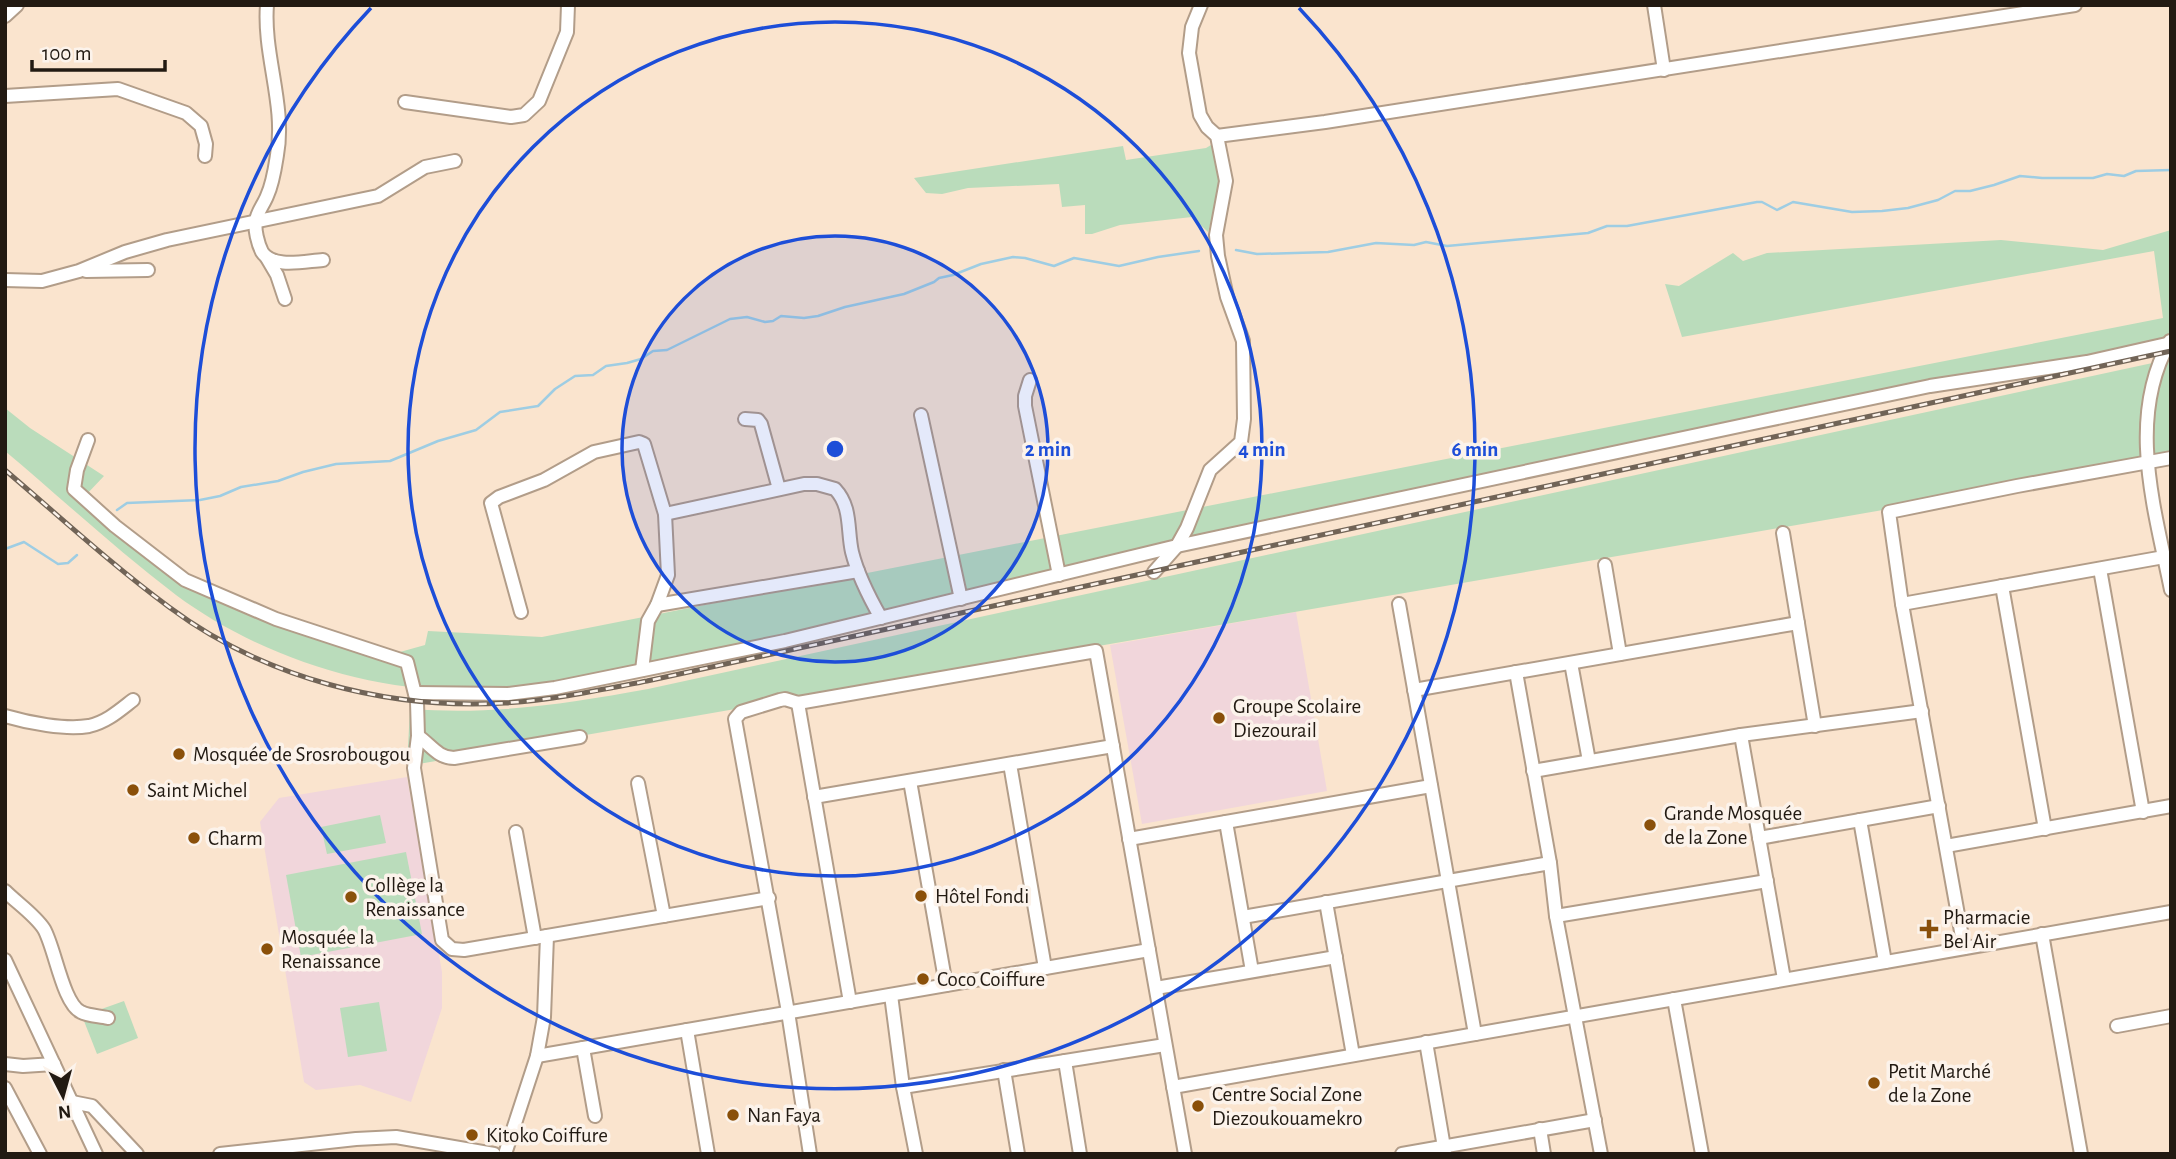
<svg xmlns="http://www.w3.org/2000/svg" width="2176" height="1159" viewBox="0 0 2176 1159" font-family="'Alegreya Sans',sans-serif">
	<rect width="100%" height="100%" fill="#fae4ce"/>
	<g fill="#f1d6db">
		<polygon points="1296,612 1327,791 1142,824 1110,645"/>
		<polygon points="407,777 442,972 442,1008 411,1102 360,1085 316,1090 304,1082 260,822 279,798"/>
	</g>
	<g fill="#badcbb">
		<polygon points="1211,145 1222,182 1208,232 1192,217 1120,225 1092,234 1085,234 1085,205 1062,207 1059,184 968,188 942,194 926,193 914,178 1123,146 1126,160 1206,148"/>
		<path d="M2171,230V340L1756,426L644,667C583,678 522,689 460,690C362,690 254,653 176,595C117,550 62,499 5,451V408L30,428L104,476L86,495L193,582L318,628L400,652L425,645L428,631L542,637L2163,318L2154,251L1682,337L1665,284L1679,286L1733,253L1743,261L1767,253L2001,240L2103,250Z"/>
		<path d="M2171,359V460L407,766L410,709C496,715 564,704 648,689Z"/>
		<polygon points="380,815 386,843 327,854 321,827"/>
		<polygon points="406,852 422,934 301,957 286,875"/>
		<polygon points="124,1001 138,1038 97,1054 82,1016"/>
		<polygon points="379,1002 387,1051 348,1057 340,1008"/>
	</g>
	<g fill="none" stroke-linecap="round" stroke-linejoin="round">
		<g stroke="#9ecde3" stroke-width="2.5">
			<polyline points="1236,250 1257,254 1328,252 1376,243 1414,245 1426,242 1447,246 1588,233 1607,226 1627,226 1757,202 1762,202 1777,210 1793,202 1852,212 1882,211 1908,208 1938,200 1955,191 1970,191 1994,185 2020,176 2042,178 2093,178 2107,174 2124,176 2136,171 2171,170"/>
			<polyline points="117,510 127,503 200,500 220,496 241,487 278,481 303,472 336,464 390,461 438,441 476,430 500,412 538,406 555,389 575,376 593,375 606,366 627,363 641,359 653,351 667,350 730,319 747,317 765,322 773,321 781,316 804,318 818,316 845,307 904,294 934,282 939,278 953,275 981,264 1013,257 1025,258 1054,266 1074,258 1119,266 1158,257 1199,251"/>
			<polyline points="5,549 24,542 58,564 68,563 77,555"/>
		</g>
		<defs>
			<g id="minor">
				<path d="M267,5C263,55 286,105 277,155C275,168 273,183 267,196C264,204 257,212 256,221C254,229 258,244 262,252C273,269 305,261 323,260"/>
				<polyline points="1654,5 1664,70"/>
				<polyline points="5,16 17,5"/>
				<polyline points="5,96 118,89 186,113 201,126 206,144 205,156"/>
				<polyline points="405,102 511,117 524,115 539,101 567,32 568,5"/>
				<polyline points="1217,136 1325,122 2075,5"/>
				<polyline points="267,258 277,275 285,299"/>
				<polyline points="86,271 148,270"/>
				<polyline points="5,280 42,281 79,271 125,252 167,240 378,196 425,167 455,161"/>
				<path d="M2170,341C2126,418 2155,510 2171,590"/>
				<polyline points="1030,380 1025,396 1025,406 1059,575"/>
				<polyline points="921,415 961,599"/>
				<polyline points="745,419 758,420 761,424 779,489"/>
				<polyline points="88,440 77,470 74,489 115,526 185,580 276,619 407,662 417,702 418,736 414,768 442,940 452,949 464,950 769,898"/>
				<path d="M665,514L804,484H817L835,489C852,507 847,530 852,552C858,576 869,597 881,618"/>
				<polyline points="1783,533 1815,726"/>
				<polyline points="1605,565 1620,654"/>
				<polyline points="2100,569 2143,812"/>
				<polyline points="1154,572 1177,546 1187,528 1210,470 1241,442 1244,419 1243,341 1227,297 1218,256 1216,235 1226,181 1217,136 1207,127 1200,115 1189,53 1192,27 1201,5"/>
				<polyline points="2002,586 2045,829"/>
				<polyline points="1399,604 1475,1034"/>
				<polyline points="1902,604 2164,557"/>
				<polyline points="657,605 858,571"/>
				<polyline points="521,612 491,503 499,497 544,480 594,452 639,442 644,444 665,514 668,575 657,605 648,621 642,670"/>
				<polyline points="1571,663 1589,761"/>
				<polyline points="1516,672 1550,863 1556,916 1601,1154"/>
				<polyline points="1414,690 1798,623"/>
				<polyline points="415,693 508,694 555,688 785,641 1177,546 1749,424 1930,386 2087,362 2171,343"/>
				<polyline points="798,703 850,1002"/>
				<path d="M5,716C29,723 65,730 89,726C107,722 120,710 133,700"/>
				<polyline points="1741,735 1784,979"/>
				<path d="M418,736C431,745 438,758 454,758L580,737"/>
				<polyline points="1010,764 1045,968"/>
				<polyline points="1533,771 1741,735 1922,711"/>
				<polyline points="910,781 946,985"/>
				<polyline points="638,783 664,916"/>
				<polyline points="814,797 1113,746"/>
				<polyline points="1860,820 1885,962"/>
				<polyline points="1226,822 1252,971"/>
				<polyline points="516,832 535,938"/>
				<polyline points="1759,838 1939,806"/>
				<polyline points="1129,839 1431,786"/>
				<polyline points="1946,846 2171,806"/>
				<path d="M5,891C17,903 35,915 44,929C55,948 63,1004 81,1012C88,1016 100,1016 108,1018"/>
				<polyline points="1326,902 1353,1055"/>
				<polyline points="1556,916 1767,881"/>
				<polyline points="1243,917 1550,863"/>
				<polyline points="2042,934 2081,1154"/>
				<polyline points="1964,948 1902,604 1889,512 2017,486 2171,458"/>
				<polyline points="5,960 96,1154"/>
				<polyline points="1156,988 1336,957"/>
				<polyline points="891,995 903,1087 916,1154"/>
				<polyline points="1674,999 1702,1154"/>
				<polyline points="2117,1026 2171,1016"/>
				<polyline points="687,1030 708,1154"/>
				<polyline points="1426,1042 1445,1153"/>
				<polyline points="583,1048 595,1116"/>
				<polyline points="537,1056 1149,950"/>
				<polyline points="1065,1061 1080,1154"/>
				<polyline points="5,1064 23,1066 54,1064"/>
				<polyline points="1004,1070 1018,1154"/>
				<polyline points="903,1087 1165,1045"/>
				<polyline points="1173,1087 2171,912"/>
				<polyline points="5,1088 40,1154"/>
				<polyline points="72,1102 92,1106 137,1154"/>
				<polyline points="1540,1129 1544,1154"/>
				<polyline points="220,1154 356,1139 396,1137 494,1154"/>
				<polyline points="505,1154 537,1056 544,1017 547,936"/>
				<polyline points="810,1154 788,1012 735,719 741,712 780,700 785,699 798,703 1096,651 1185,1154"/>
				<polyline points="1402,1154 1595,1120"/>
			</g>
		</defs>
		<use href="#minor" stroke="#b29d89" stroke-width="16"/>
		<use href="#minor" stroke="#fff" stroke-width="12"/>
		<defs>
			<path id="rail" d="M5,470C59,516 112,565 169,607C264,678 387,710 505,703C553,700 600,690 647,681L2171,351"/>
		</defs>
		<use href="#rail" stroke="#716457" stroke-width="5"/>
		<use href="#rail" stroke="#fcf3eb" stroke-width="2.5" stroke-dasharray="8" stroke-linecap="butt"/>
	</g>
	<circle cx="835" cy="449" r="213" fill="#1d4ed8" fill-opacity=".12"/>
	<g fill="none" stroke="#1d4ed8" stroke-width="3.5">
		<circle cx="835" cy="449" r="213"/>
		<circle cx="835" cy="449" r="427"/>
		<path d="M1299 8A640 640 0 1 1 371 8"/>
	</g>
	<g fill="#8a500a" stroke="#fcf3eb" stroke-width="2.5">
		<circle cx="1219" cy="718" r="7"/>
		<circle cx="179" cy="754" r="7"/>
		<circle cx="133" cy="790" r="7"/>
		<circle cx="1650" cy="825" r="7"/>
		<circle cx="194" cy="838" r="7"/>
		<circle cx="921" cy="896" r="7"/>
		<circle cx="351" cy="897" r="7"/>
		<path d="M1925.5 918.5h7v7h7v7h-7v7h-7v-7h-7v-7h7z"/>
		<circle cx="267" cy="949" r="7"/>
		<circle cx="923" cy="979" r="7"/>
		<circle cx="1874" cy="1083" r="7"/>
		<circle cx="1198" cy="1106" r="7"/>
		<circle cx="733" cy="1115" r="7"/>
		<circle cx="472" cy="1135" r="7"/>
	</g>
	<g text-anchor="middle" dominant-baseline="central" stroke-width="7" stroke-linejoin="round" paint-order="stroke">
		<g font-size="21" fill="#221a12" stroke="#fcf3eb" text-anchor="start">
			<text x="1233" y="706">Groupe Scolaire<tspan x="1233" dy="24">Diezourail</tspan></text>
			<text x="193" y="754">Mosquée de Srosrobougou</text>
			<text x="147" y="790">Saint Michel</text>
			<text x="1664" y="813">Grande Mosquée<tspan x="1664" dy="24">de la Zone</tspan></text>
			<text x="208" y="838">Charm</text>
			<text x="365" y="885">Collège la<tspan x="365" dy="24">Renaissance</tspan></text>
			<text x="935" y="896">Hôtel Fondi</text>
			<text x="1943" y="917">Pharmacie<tspan x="1943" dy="24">Bel Air</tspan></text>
			<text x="281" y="937">Mosquée la<tspan x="281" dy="24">Renaissance</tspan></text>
			<text x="937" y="979">Coco Coiffure</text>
			<text x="1888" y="1071">Petit Marché<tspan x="1888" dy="24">de la Zone</tspan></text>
			<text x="1212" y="1094">Centre Social Zone<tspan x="1212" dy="24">Diezoukouamekro</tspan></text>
			<text x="747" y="1115">Nan Faya</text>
			<text x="486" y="1135">Kitoko Coiffure</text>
		</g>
	</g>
	<circle cx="835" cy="449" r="10" fill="#1d4ed8" stroke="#fcf3eb" stroke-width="3.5"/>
	<g font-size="21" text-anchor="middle" font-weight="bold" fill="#1d4ed8" stroke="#fcf3eb" stroke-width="7" stroke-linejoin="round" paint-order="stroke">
		<text x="1048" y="456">2 min</text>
		<text x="1262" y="456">4 min</text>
		<text x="1475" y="456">6 min</text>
	</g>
	<rect width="2176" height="1159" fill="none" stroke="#221a12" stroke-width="14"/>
	<g transform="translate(63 1096) rotate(174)" stroke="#fcf3eb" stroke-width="5" paint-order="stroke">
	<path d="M0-5L12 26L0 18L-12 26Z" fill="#221a12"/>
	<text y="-10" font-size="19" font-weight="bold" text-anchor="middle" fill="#221a12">N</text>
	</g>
	<path d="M32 60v10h133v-10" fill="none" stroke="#221a12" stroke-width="3.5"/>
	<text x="42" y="60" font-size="21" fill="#221a12" stroke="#fcf3eb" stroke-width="5" paint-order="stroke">100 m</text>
</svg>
